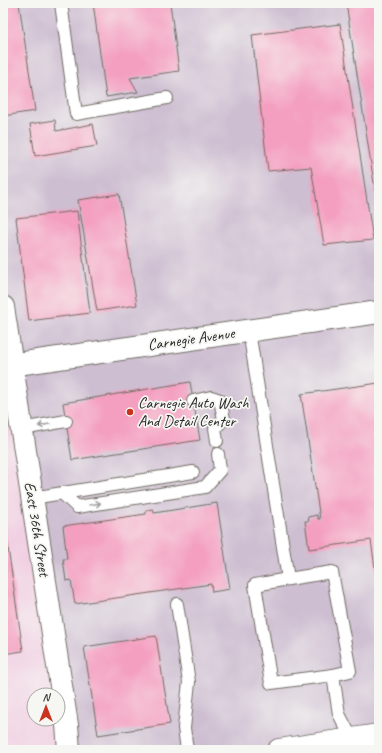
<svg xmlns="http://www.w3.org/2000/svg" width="382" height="753" viewBox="0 0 382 753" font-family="Caveat,sans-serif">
	<rect width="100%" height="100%" fill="#f6f6f2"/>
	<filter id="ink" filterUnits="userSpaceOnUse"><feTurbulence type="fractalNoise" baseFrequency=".025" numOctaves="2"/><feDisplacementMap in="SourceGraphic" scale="8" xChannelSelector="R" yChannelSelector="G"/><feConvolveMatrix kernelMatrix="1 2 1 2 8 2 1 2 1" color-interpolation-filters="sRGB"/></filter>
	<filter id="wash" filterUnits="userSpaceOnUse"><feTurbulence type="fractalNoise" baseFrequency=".012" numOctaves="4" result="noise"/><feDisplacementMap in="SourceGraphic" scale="16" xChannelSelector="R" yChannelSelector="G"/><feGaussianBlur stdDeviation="0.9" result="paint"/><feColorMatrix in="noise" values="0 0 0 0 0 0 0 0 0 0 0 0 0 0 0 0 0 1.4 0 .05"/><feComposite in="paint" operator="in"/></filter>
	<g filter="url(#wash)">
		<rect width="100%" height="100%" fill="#f1e6cf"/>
		<path fill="#f1d0e3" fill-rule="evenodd" d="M3,307L69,750H3ZM34,695H58V719H34Z"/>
		<polygon fill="#cebed1" points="3,3 379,3 379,735 279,750 69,750 3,307"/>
		<g id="blocks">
			<g fill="#f49fc0">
				<polygon points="3,3 19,3 35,111 3,116"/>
				<polygon points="93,3 170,3 179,71 130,78 138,92 106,97"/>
				<polygon points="346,3 379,3 379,209 378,209"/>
				<polygon points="340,24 373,240 324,245 311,167 268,171 252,35"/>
				<polygon points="55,120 56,131 93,124 97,146 35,156 30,124"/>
				<polygon points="119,194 137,305 97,311 78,200"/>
				<polygon points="77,211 90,313 29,321 16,218"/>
				<polygon points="190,382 200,440 72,460 63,403"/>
				<polygon points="379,383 379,590 378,590 371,540 309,549 305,521 309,521 308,517 317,515 318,519 320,519 301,394"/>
				<polygon points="217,503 230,589 212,592 211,584 75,604 71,580 66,581 63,559 67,559 63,526 146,514 146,510 153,509 154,513"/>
				<polygon points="4,520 23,651 3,654 3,521"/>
				<polygon points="156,636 170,724 98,735 84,647"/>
			</g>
		</g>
	</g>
	<g filter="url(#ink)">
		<use href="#blocks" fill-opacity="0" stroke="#706c64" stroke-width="1"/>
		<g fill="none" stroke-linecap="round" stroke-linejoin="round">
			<defs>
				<g id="lane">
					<polyline points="61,3 76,114 167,98"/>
					<polyline points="249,331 288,579 332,572 350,671 333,675 339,714 352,739"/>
					<polyline points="193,401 211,397 220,400 224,419 215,428 217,441"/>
					<polyline points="22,429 66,421"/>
					<polyline points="62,493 77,507 205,487 220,470 218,454"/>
					<polyline points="32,498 193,472"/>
					<polyline points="288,579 255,585 271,683 333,675"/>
					<polyline points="177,604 189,682 184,728 187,750"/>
				</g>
				<polyline id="street" points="3,307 67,725 69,750"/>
				<g id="secondary">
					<polyline points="3,366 379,312"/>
					<polyline points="279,750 379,735"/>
				</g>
			</defs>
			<use href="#lane" stroke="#706c64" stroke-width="14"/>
			<use href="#street" stroke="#706c64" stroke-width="24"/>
			<use href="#secondary" stroke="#706c64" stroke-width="24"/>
			<use href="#lane" stroke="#fff" stroke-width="12"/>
			<use href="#street" stroke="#fff" stroke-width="22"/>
			<use href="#secondary" stroke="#fff" stroke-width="22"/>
		</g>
		<defs><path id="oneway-shaft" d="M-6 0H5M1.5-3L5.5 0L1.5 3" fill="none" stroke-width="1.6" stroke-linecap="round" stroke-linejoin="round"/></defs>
		<g stroke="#a0a0a0">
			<use href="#oneway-shaft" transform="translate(44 425) rotate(170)"/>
			<use href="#oneway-shaft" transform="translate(95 504) rotate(-9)"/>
		</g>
	</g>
	<circle fill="#c8321e" stroke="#f6f6f2" stroke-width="1.5" cx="130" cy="412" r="4"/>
	<g text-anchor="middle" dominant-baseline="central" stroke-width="3.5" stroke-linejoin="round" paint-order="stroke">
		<g font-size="16" fill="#2b2b2b" stroke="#f6f6f2">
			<text transform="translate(191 339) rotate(-8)">Carnegie Avenue</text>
			<text transform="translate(37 529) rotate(81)">East 36th Street</text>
		</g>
		<g font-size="16" fill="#2b2b2b" stroke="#f6f6f2" text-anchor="start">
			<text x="138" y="403">Carnegie Auto Wash<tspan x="138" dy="18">And Detail Center</tspan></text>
		</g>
	</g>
	<rect width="382" height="753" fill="none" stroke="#f6f6f2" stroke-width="16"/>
	<g transform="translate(46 707)"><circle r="19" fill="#f6f6f2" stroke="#a5a5a2"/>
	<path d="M0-3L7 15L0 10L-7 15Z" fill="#c8321e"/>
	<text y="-6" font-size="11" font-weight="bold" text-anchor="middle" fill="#2b2b2b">N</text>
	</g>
</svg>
